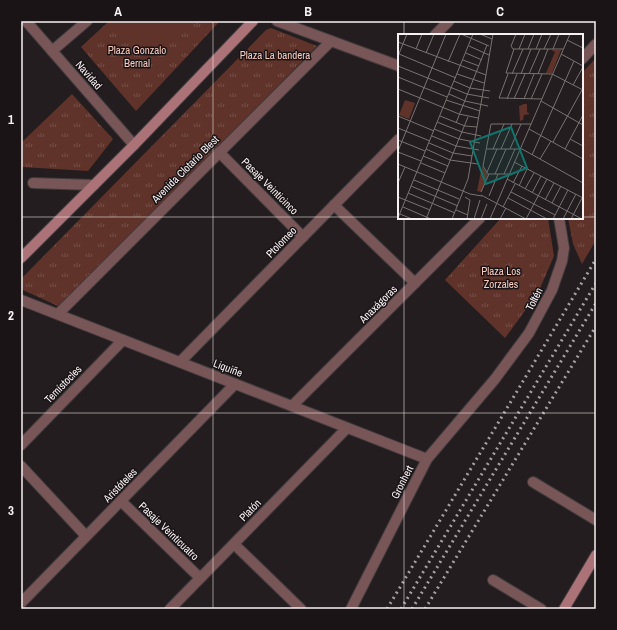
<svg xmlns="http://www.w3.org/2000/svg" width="617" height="630" viewBox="0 0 617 630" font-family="'Archivo Narrow',sans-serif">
	<defs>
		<pattern id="grass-tufts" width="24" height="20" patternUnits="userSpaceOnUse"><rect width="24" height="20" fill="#5f3329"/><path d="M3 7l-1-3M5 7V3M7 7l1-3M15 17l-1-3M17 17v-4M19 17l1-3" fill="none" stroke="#775148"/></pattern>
	</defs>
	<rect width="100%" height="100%" fill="#241d1f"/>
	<g fill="url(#grass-tufts)">
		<polygon points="109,21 220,21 136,111 81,47"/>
		<polygon points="271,28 317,46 60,307 23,290 21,279 266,30"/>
		<polygon points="596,58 596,240 582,264 573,244 568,218 582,218 582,73"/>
		<polygon points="72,94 113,139 88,171 22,167 21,143"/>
		<polygon points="501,218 548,218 554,256 538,293 505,338 445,280"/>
	</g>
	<polygon fill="#5f3329" points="121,21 189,21 148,58 118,24"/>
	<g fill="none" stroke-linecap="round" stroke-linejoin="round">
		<defs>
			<polyline id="lane" points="33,183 94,185"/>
			<g id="street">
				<polyline points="26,21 134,145"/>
				<polyline points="277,21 399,66"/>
				<polyline points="435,35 449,21"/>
				<polyline points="52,51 87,21"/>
				<polyline points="582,59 596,44"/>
				<polyline points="219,152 303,237"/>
				<polyline points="334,205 415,283"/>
				<polyline points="21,300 427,459"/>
				<polyline points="58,314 331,41"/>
				<polyline points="180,362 399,139"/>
				<polyline points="292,406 480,218"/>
				<polyline points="21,445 123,340"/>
				<polyline points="21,466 86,536"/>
				<polyline points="533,482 596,520"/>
				<polyline points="121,501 200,578"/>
				<polyline points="234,544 301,609"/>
				<polyline points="493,580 541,609"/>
				<polyline points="21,603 235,384"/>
				<polyline points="170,609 347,428"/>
				<polyline points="351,609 427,459 495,379 529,333 552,290 562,261 564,248 559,218"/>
			</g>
			<g id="secondary">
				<polyline points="21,258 134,145 253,21"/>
				<polyline points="564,609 596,555"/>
			</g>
		</defs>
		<use href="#lane" stroke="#413b3d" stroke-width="12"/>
		<use href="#street" stroke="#413b3d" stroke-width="12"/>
		<use href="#secondary" stroke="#413b3d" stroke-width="12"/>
		<use href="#lane" stroke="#785557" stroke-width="10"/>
		<use href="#street" stroke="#785557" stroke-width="10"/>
		<use href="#secondary" stroke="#ab7377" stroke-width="10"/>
		<g stroke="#a6a0a2" stroke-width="3" stroke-dasharray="2 4" stroke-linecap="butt">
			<polyline points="387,609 596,259"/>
			<polyline points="401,609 596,283"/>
			<polyline points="412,609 596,303"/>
			<polyline points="425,609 596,326"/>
		</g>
	</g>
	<path fill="none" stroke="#f6f1f2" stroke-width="1" stroke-opacity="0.55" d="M213,21V609M404,21V35M21,217H399M582,217H596M404,218V609M21,413H596"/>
	<g text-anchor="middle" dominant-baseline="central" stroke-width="3" stroke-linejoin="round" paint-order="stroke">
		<g font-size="11" fill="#f8cbbf" stroke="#1a1416">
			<text x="137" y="50">Plaza Gonzalo<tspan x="137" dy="13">Bernal</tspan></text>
			<text x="275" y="55">Plaza La bandera</text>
			<text x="501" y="271">Plaza Los<tspan x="501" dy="13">Zorzales</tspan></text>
		</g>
		<g font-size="11" fill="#f6f1f2" stroke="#1a1416">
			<text transform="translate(89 75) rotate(49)">Navidad</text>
			<text transform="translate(185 169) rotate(-45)">Avenida Clotario Blest</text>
			<text transform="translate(270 186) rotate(45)">Pasaje Veinticinco</text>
			<text transform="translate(281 242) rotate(-46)">Ptolomeo</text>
			<text transform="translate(534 299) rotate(-63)">Toltén</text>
			<text transform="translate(378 304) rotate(-45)">Anaxágoras</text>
			<text transform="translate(228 368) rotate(21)">Liquiñe</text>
			<text transform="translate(63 384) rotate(-46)">Temístocles</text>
			<text transform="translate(402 482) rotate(-63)">Gronhert</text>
			<text transform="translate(120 485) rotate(-46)">Aristóteles</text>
			<text transform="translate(250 510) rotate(-46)">Platón</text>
			<text transform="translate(169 531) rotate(44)">Pasaje Veinticuatro</text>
		</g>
	</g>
	<g transform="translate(398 34)">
		<rect width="185" height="185" fill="#241d1f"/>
		<path d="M153,16H163L154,39H148L157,18ZM126,70H129V78L132,80L126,81L125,86L122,87L121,72ZM84,132L90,141L83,158L79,157Z" fill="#5f3329"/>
		<path d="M7,66L17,69L11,85L1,81Z" fill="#5f3329"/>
		<path fill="none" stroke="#787273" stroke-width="1" d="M63,0L91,12M82,0L94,5M118,0L113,12L115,15H165M169,6L185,14M0,8L88,41M71,12L91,21M18,15L24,0M116,15L108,39L154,40L185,56M121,15L127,0M130,15L136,0M138,15L144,0M146,15L153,0M155,15L161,0M28,19L36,0M68,19L84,26M1,20L58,44M163,20L185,32M0,22L9,0M65,26L81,32M50,28L62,0M0,32L69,60L91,64M59,40L86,49M110,40L101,64L144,65M114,40L125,15M123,40L133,15M131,40L142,15M140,40L150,15M0,43L49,63M56,47L72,54L92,57M175,51L185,33M0,55L61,80L80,84M51,60L67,67L90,72M109,65L119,40M116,65L127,40M126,65L136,40M133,65L144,40M48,66L82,77M143,67L185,91M0,82L36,97M42,82L67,92L79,93M39,88L64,98L83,102M58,89L89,11M0,94L32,107M36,95L61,105L82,109M131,95L185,125M34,102L58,112L81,116M172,105L185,112M0,106L27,117M155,108L184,56M31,109L55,119L74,122M28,115L52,126L80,130M89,115H124L185,149M95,115L106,90M103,115L114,90M112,115L123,90M167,115L185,81M0,117L48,0M0,118L23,127M134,121L176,27M25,122L50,132M142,125L153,107M116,128L185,164M23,129L47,139M0,130L72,160L84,162M89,138L99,115M97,140L108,115M106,140L117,115M111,140H90L85,132L93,90H133M109,145L184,185M16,146L61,165M0,149L7,133M115,149L124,132M13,152L60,172M121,152L129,135M127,155L136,139M83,158L91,140M113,158L157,181M10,159L57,179M134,159L143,142M83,161L128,185M91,162L100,140M0,163L32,176M67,163L72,166L69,185M110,164L149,185M147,166L156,149M154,169L163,152M5,173L33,185M105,173L117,150M58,176L70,181M2,180L14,185M0,184L75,0M28,185L70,83M54,185L70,145L95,0M76,185L82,166M83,185L89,170M92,185L172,0M102,185L108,174M128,185L149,145M155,185L170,156M165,185L178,160M173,185L184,164"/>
		<path fill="#0f766e" fill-opacity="0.15" stroke="#0f766e" stroke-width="2" d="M113,93L129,134L88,150L72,108Z"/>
		<rect width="185" height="185" fill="none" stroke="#f6f1f2" stroke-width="2"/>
	</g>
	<rect width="617" height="630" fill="none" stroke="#1a1416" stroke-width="44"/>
	<rect x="22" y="22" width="573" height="586" fill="none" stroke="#f6f1f2" stroke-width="1.5"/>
	<g font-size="13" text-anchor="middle" font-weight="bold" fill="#f6f1f2">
		<text x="118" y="16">A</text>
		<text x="308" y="16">B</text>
		<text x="500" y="16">C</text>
		<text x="11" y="124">1</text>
		<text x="11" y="320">2</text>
		<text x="11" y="515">3</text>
	</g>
</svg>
